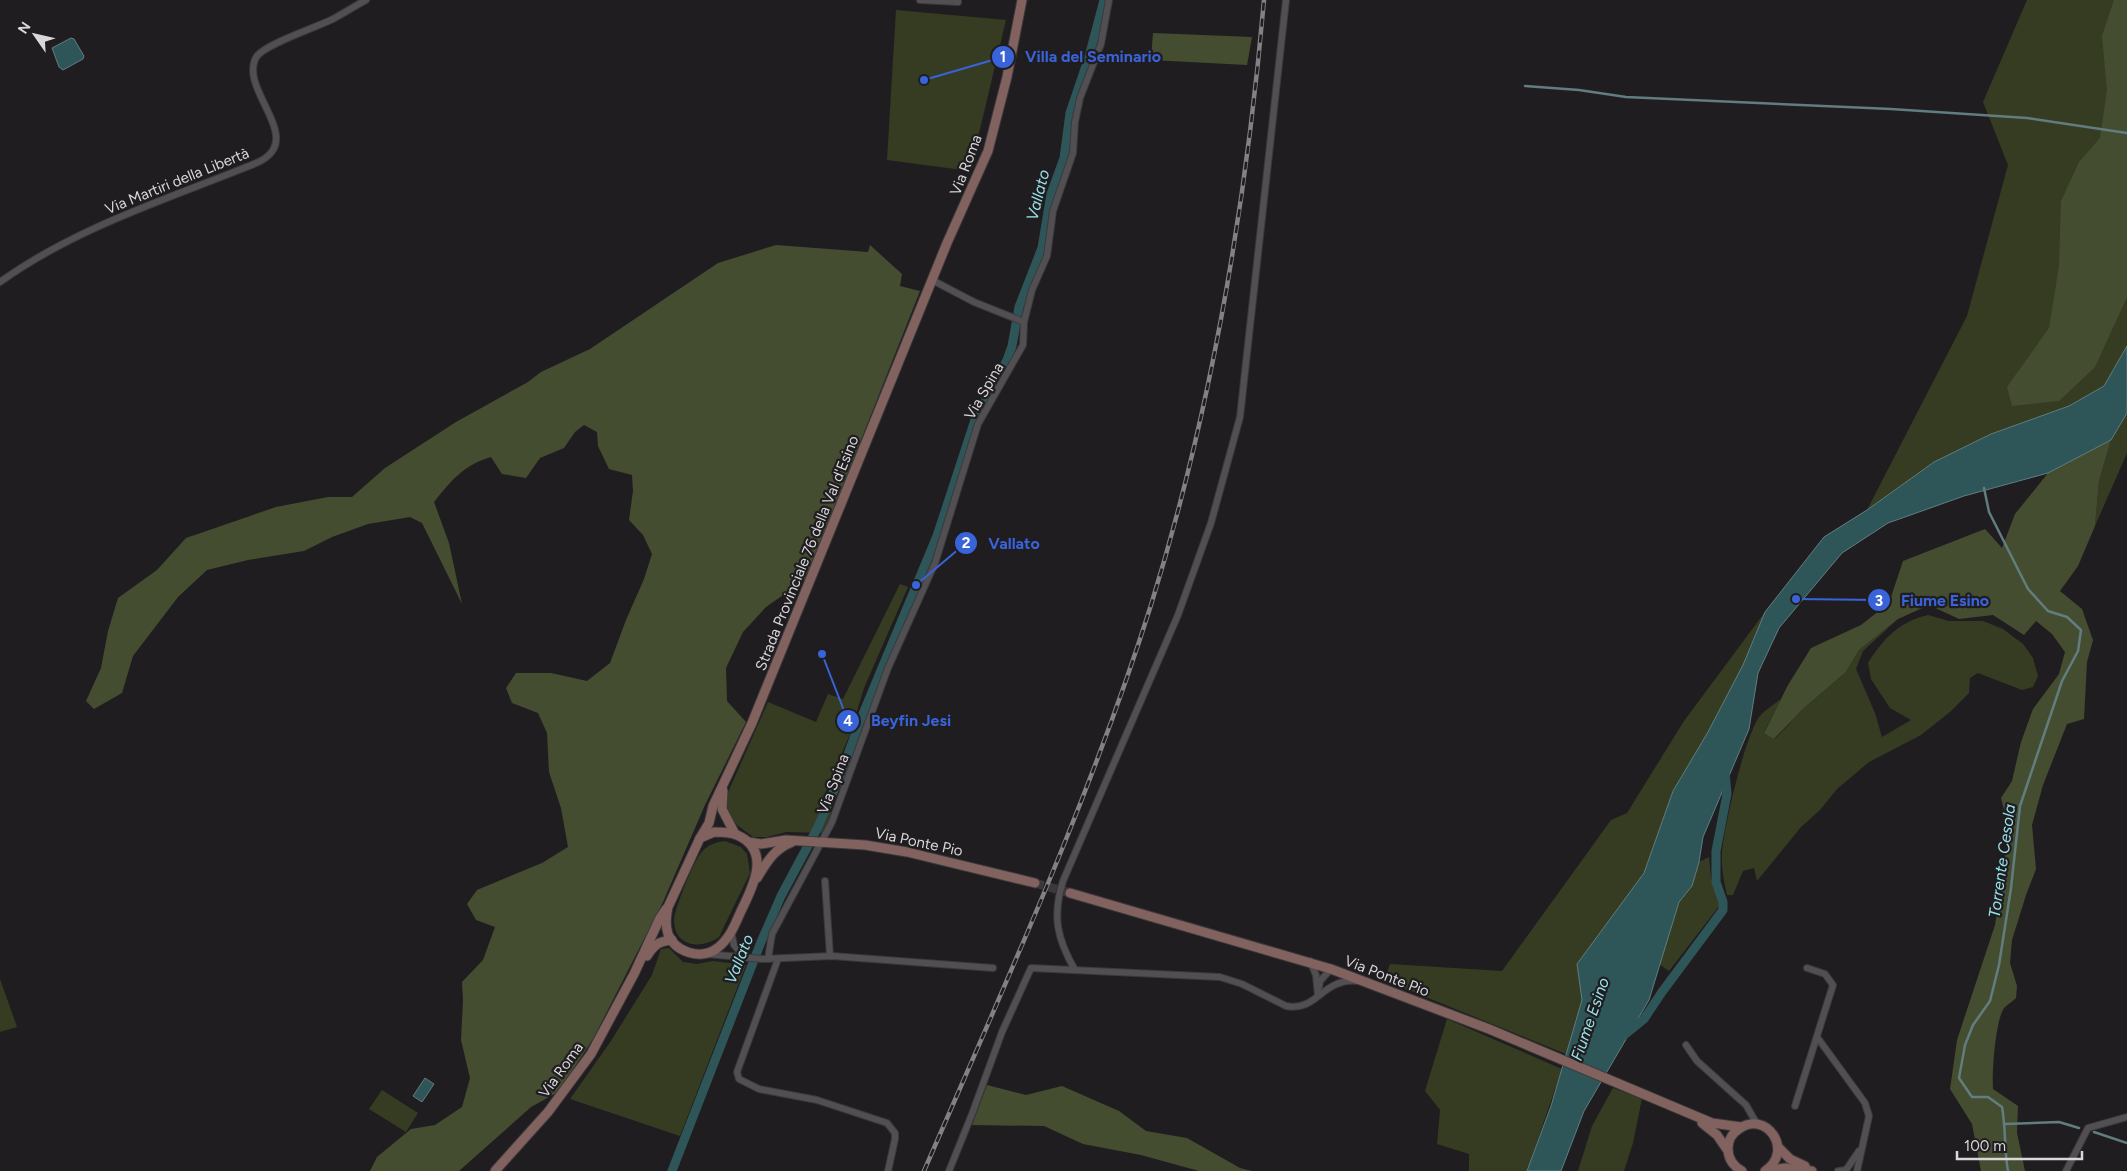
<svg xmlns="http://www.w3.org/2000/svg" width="2127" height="1171" viewBox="0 0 2127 1171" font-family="Figtree,sans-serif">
	<rect width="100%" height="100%" fill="#201d20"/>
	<g fill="#353c22">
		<polygon points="2027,0 2127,0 2127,346 2104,386 2069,406 1991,434 1934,462 1867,510 1967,316 2008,165 1983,102"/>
		<polygon points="896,10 1006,20 970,171 887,160"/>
		<polygon points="2127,413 2127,453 2095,526 2099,481 2111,440"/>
		<polygon points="900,584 908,587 864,688 850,734 819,808 833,813 822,833 786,832 767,837 753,837 737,825 727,811 726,797 768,702 816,722 828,694 843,699"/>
		<polygon points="1765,612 1743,665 1708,732 1673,791 1644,873 1577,964 1582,1000 1566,1054 1384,980 1390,964 1502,971 1611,820 1627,813 1684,721"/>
		<path d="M1928,615L1949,621H1983L2003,629L2023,644L2033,658L2038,676L2033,687L2022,690L1978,673L1970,678L1969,693L1950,712L1921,735L1869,762L1837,789L1820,810L1801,827L1757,881L1754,868L1743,871L1733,895H1727C1724,881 1721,868 1722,853C1723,830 1746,732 1760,716C1766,709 1775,704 1781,699L1764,732L1775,739L1804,708L1846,672L1859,650L1898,619L1863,651L1856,669L1875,713L1882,737L1911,720L1890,708L1871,679L1868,663C1883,639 1900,621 1928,615Z"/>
		<path d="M725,841L741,847L747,854L750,873L719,937C701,950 674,947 674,920C674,910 694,860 701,853C707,845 715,842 725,841Z"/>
		<polygon points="1709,857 1711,878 1720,905 1669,971 1659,964 1679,902 1692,886 1699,862"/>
		<polygon points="669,948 683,962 697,964 713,961 746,965 680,1136 570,1099 611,1041 652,975 661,949"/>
		<polygon points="0,979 17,1027 0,1032"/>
		<polygon points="1447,1019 1562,1069 1527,1171 1469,1171 1469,1154 1437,1144 1440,1110 1425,1091"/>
		<polygon points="1613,1088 1642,1098 1633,1143 1624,1171 1578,1171 1592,1126"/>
		<polygon points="382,1090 418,1113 406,1132 369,1109"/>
	</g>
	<g fill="#454d31">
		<polygon points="2114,0 2127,0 2127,297 2095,367 2059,401 2012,406 2007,387 2049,328 2059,266 2061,201 2079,162 2100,138 2107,90 2102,36"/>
		<polygon points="1153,33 1252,37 1247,65 1151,60"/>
		<path d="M776,245L868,252L870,245L902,274L900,286L920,291L806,579L766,607L743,632L726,668L727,701L746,722L705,805L663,902L593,1039L558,1092L531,1107L459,1171H370L377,1157L411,1129L435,1125L462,1107L470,1078L461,1040L463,1000L462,982L483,960L495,927L476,920L467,904L477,890L542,863L568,847L561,808L549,772L547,733L538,713L512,703L506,688L516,673H551L587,681L610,663L626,620L644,579L652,554L643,535L629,520L633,491L632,475L609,469L598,446L597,432L584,425L575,432L564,448L540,458L526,478L502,474L491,457C462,466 452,480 434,502L449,543L462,604L422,523L410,517L368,524L332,537L304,551L248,560L207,570L178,597L133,656L122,693L94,709L86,701L101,668L108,631L118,598L157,570L186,538L276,507L328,497H352L385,468L456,422L528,382L541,372L590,349L718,263Z"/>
		<path d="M2111,440L2099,481L2095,526L2078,566L2060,591L2082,609L2093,640L2087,662L2084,719L2067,724L2043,785L2032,825L2036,869L2026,895L2012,940L2010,963L2017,986L2016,998C2013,1001 2007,1005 2004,1008C1995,1022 1992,1073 1993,1089L2018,1106L2017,1133L2025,1171H1981L1972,1124L1950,1089L1957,1040L1995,925L2003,877L2008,826L2001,798L2012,781L2021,742L2033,709L2059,674L2065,652L2052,634L2036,621L2024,635L1993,615L1959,619L1929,605L1898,619L1859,650L1846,672L1804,708L1774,739L1764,733L1788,685L1811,648L1861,625L1889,603L1903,561L1985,529L2002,548L2015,514L2048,473Z"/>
		<polygon points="987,1085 1026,1095 1062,1086 1119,1111 1146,1131 1187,1138 1240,1168 1252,1171 1199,1171 1141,1155 1083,1144 1044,1126 972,1125"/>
	</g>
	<g fill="#2e5659" stroke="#617d7f">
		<polygon points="71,38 74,39 84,56 83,59 63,70 59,67 52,48"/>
		<polygon points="2127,346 2127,413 2111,440 2048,473 1964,496 1888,523 1842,553 1779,628 1758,673 1749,729 1703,837 1699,862 1692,886 1679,902 1649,1000 1584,1111 1561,1171 1527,1171 1551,1106 1582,1000 1577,964 1644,873 1673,791 1708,732 1743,665 1765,612 1824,537 1867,510 1934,462 1991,434 2069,406 2104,386"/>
		<polygon points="425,1078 434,1084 422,1102 413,1096"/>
	</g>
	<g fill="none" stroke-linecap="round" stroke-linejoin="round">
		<g stroke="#617d7f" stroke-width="2.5">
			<polyline points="1525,86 1579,90 1626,97 1891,109 2027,118 2127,133"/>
			<path d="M1984,488L1989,512L2028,589L2048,611L2067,617L2081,630L2078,651L2062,681L2020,806L2011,888L1999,965L1990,1001L1973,1025L1965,1045L1959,1078L1972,1097H1988L2002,1107C2006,1128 2004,1150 2008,1171"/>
			<polyline points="2005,1124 2059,1122 2079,1128"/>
			<polyline points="2094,1132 2127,1143"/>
		</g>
		<g stroke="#2e5659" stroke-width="9">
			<polyline points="1623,1036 1644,1019 1662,992 1723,910 1723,902 1716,882 1716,851 1727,794 1725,772"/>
			<polyline points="672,1171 761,942 781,896 818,827 841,774 860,721 937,536 975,420 1007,360 1012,346 1019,307 1042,248 1051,194 1064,158 1070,113 1089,57 1104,0"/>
		</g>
		<polyline stroke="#3c393c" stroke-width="9" stroke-dasharray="9 4.5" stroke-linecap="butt" points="1035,883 1070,893"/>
		<defs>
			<g id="minor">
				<polyline points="920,0 958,2 958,0"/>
				<polyline points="932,280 974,302 1024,322"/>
				<path d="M0,282C74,229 161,201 244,168C254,164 267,160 273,150C289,125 239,83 257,56C266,44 317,27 333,19C344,13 355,6 366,0"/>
				<polyline points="825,881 830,956"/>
				<polyline points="731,932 734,945 745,958"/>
				<polyline points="707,954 762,959 832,956 993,968"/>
				<polyline points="768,959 772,934 832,822 888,668 935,563 978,424 1023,345 1024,322 1032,290 1047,256 1053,211 1073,153 1075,122 1080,98 1101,44 1109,0"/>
				<polyline points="778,959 737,1072 739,1079 759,1089 817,1100 887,1123 895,1133 895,1139 888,1171"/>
				<polyline points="1310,961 1316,975 1318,996"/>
				<path d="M1075,970C1057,939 1052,916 1063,881L1178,615L1211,523L1240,417L1286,0"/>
				<polyline points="1319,987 1320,981 1331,969"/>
				<polyline points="1817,1037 1865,1103 1869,1116 1857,1171"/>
				<polyline points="1686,1045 1697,1061 1746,1105 1757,1124"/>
				<polyline points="1795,1106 1833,985 1825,974 1807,968"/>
				<path d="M949,1171L972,1114L1002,1032L1031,968L1220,977L1242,984L1286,1006C1318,1012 1321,978 1358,981"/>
				<polyline points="1838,1171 1846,1170 1859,1151"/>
				<polyline points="2066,1171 2088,1128 2127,1117"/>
			</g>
			<g id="secondary">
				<polyline points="723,791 722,809 735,834"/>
				<path d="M714,832C721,832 730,832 737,835C772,850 753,887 741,911C735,925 729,940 716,949C700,960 675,952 668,934C665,925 666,916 668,907L700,838Z"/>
				<polyline points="700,838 709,823 713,806 752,723 947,243 988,151 1007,77 1022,0"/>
				<polyline points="748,842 761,844 786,840 865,845 907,852 1035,883"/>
				<path d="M757,878C767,862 774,849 792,842"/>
				<polyline points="1070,893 1331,969 1489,1029 1712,1123 1741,1127"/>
				<path d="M647,956C654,945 659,941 672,940"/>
				<polyline points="1702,1123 1717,1135 1728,1151"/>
				<polyline points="1778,1147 1790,1159 1805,1166"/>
				<polyline points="495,1171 548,1112 591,1054 634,974 660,918 666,909"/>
				<path d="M1742,1171C1733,1166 1728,1159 1728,1149C1728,1141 1732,1133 1739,1129C1766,1109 1795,1151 1765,1171"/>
				<polyline points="1766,1171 1785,1168 1812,1171"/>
			</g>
		</defs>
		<use href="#minor" stroke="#3b393c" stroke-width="8"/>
		<use href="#secondary" stroke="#3b393c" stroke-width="11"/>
		<use href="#minor" stroke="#524f53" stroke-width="6"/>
		<use href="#secondary" stroke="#82625e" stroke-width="9"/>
		<defs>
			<path id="rail" d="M924,1171C1005,984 1090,799 1151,605C1212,408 1246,205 1264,0"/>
		</defs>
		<use href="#rail" stroke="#848184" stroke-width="4.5"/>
		<use href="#rail" stroke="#201d20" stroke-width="2.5" stroke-dasharray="8" stroke-linecap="butt"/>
	</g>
	<g text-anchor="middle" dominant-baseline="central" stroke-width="4.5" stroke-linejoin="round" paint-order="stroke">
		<g font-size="15" fill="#d9d7d9" stroke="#201d20">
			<text transform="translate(966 165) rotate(-69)">Via Roma</text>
			<text transform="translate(177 181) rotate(-22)">Via Martiri della Libertà</text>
			<text transform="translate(984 391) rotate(-60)">Via Spina</text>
			<text transform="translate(807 553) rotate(-68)">Strada Provinciale 76 della Val d'Esino</text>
			<text transform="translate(833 784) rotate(-69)">Via Spina</text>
			<text transform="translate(919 842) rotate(12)">Via Ponte Pio</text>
			<text transform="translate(1387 976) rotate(21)">Via Ponte Pio</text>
			<text transform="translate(561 1070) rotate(-54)">Via Roma</text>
		</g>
		<g font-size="16" font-style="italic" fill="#97e3ea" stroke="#201d20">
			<text transform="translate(1038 195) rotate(-76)">Vallato</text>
			<text transform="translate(2002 861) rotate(-82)">Torrente Cesola</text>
			<text transform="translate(739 959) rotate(-68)">Vallato</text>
			<text transform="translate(1590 1019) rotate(-71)">Fiume Esino</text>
		</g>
	</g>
	<path fill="none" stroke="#3963d8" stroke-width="2" d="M924 80L1003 57M916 585L966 543M1796 599L1879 600M822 654L848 721"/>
	<g fill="#3963d8" stroke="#201d20" stroke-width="2">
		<circle cx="924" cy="80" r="5"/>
		<circle cx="916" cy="585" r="5"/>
		<circle cx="1796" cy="599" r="5"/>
		<circle cx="822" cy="654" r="5"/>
		<circle cx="1003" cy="57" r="12"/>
		<circle cx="966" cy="543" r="12"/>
		<circle cx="1879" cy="600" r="12"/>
		<circle cx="848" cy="721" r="12"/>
	</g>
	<g font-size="15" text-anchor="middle" font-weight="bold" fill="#fff">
		<text x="1003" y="62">1</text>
		<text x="966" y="548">2</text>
		<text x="1879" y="606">3</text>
		<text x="848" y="726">4</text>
	</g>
	<g font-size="16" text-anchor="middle" font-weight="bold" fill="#3963d8" stroke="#201d20" stroke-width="4.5" stroke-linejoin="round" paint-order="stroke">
		<text x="1093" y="62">Villa del Seminario</text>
		<text x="1014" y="549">Vallato</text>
		<text x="1945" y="606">Fiume Esino</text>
		<text x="911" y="726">Beyfin Jesi</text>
	</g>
	<g transform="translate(35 35) rotate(304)" stroke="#201d20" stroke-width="4" paint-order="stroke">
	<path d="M0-4L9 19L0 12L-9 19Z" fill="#d9d7d9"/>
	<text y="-8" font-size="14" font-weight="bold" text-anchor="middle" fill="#d9d7d9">N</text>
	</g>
	<path d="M1957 1151v8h125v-8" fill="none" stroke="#d9d7d9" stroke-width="2.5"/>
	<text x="1964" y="1151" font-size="15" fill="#d9d7d9" stroke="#201d20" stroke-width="4" paint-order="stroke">100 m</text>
</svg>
